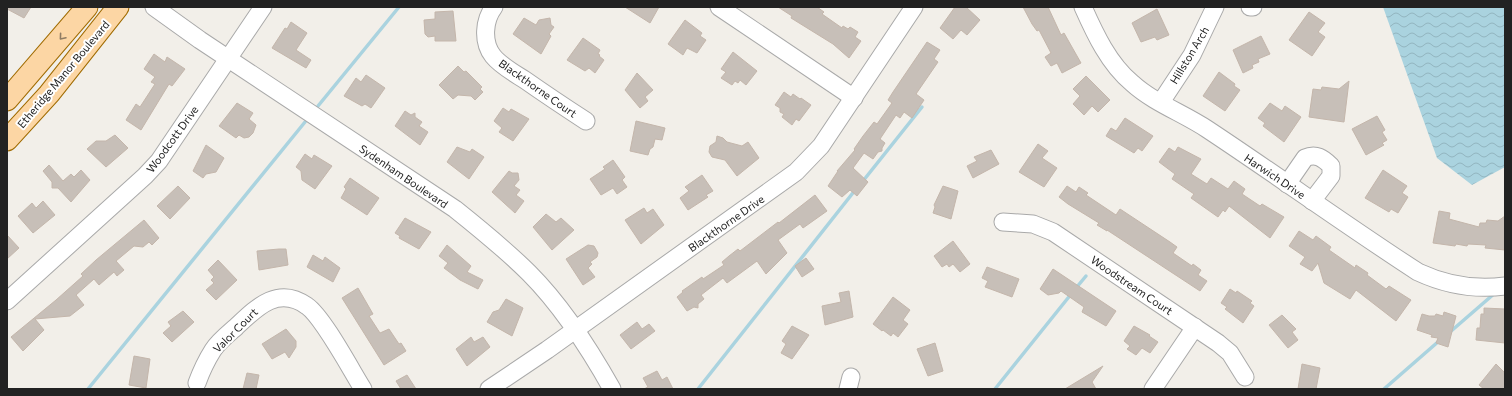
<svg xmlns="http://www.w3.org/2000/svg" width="1512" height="396" viewBox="0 0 1512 396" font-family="Commissioner,sans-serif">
	<defs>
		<pattern id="water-waves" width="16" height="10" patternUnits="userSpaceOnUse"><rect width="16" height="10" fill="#aad3df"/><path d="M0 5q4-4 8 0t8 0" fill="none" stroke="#92b5bf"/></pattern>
	</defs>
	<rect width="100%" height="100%" fill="#f2efe9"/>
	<polygon fill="url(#water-waves)" points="1383,7 1505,7 1505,167 1472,185 1437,158"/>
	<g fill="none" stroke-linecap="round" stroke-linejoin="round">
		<g stroke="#aad3df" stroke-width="3.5">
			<polyline points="318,106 399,7"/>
			<polyline points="863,181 922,107"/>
			<polyline points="1076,288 1086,276"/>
			<polyline points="1450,332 1495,293"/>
			<polyline points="88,389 305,122"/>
			<polyline points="698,389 856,189"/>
			<polyline points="995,389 1072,293"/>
			<polyline points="1384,389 1439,341"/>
		</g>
	</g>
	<g fill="#c7bfb8" stroke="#c4b6ab">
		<polygon points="7,7 31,7 24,18 7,9"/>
		<polygon points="625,7 659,7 650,23"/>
		<polygon points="778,7 817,7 824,12 822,14 842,28 843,26 848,29 850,27 858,32 855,37 861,41 849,58 833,44 791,18 792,16"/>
		<polygon points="955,7 966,7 980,20 967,35 961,30 953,39 940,28"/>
		<polygon points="1023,7 1048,7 1061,35 1064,33 1081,63 1062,73 1057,63 1051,66 1045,57 1051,53 1039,30 1037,31 1032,24"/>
		<polygon points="1157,9 1169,35 1157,40 1155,37 1141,42 1132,23"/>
		<polygon points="453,11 456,41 435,41 435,36 428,37 425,34 424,20 435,19 435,12"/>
		<polygon points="1309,12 1325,23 1318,32 1325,37 1312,56 1289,40"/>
		<polygon points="524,18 536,25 539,20 550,18 551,25 554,27 549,34 551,36 541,54 513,34"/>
		<polygon points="685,20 702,33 700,36 706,40 697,53 687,48 683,55 668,44"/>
		<polygon points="291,22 307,33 296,50 311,60 306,68 272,48 285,28 287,29"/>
		<polygon points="1261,36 1270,54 1258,59 1259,62 1252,65 1253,68 1243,73 1233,50"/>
		<polygon points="583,38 600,50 598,54 600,55 599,56 604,60 595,73 589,68 585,71 567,60"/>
		<polygon points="927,42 940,50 934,59 938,62 916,94 924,100 912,118 904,112 900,118 896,115 880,139 885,143 882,148 882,151 878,152 873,159 864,153 853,168 868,182 857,196 850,190 842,197 828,186 838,171 837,171 855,150 854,149 863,136 874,122 877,124 892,103 888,100 893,92"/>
		<polygon points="733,52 757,71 746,85 740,80 738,83 735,81 732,85 721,78 726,72 721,69"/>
		<polygon points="154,54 165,62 167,57 185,69 172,86 169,84 141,130 126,120 136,104 140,107 155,84 151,82 155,77 144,69"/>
		<polygon points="458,66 464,72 466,71 482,87 480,89 483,92 475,100 471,96 458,95 453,99 439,85"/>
		<polygon points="1219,72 1235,84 1234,86 1240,90 1225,111 1203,96"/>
		<polygon points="637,73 653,90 645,97 648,101 640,108 625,90"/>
		<polygon points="366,75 385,88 371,108 365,104 362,106 344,96 356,78 361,82"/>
		<polygon points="1086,76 1110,100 1098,112 1092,106 1084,115 1073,104 1080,96 1073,89"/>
		<polygon points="1349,81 1344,122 1309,117 1313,89 1321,90 1322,87 1339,89"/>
		<polygon points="784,92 791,97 793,94 800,99 801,98 811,105 799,121 796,119 792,125 782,117 784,114 780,112 780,108 775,105"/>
		<polygon points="237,103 253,113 249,119 256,125 253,133 249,137 244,138 239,135 236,138 219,126"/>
		<polygon points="1270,103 1282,111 1285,106 1301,117 1284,142 1263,126 1265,123 1258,118"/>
		<polygon points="503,108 509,112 511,109 529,119 513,141 499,132 502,128 494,121"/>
		<polygon points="405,111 411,115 415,113 415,117 422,122 419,126 428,132 420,145 395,126"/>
		<polygon points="1377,116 1385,130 1382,132 1387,140 1382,143 1384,145 1366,155 1352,129"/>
		<polygon points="1125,118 1153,136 1142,151 1138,148 1134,153 1106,136 1111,128 1116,131"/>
		<polygon points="636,121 665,128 662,140 655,139 653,147 650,149 648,155 630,151"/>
		<polygon points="115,135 128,148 106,167 87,149 96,141 106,141"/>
		<polygon points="717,136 723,138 727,142 742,146 748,142 759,158 737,176 725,160 712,157 709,152 710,146 716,142"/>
		<polygon points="1038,144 1048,151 1042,158 1057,168 1044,187 1019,172"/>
		<polygon points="206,145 224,158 216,172 206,174 203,178 193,171"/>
		<polygon points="457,147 470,152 472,149 484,157 469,179 447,162"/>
		<polygon points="1178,147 1201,159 1191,174 1207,184 1211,178 1228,189 1234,181 1245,189 1242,194 1260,206 1262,204 1284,217 1270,238 1229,206 1225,212 1223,210 1218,217 1191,198 1194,194 1172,179 1175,174 1159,162 1169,148 1175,152"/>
		<polygon points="991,150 999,164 973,178 967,166 977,161 974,157"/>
		<polygon points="305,154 312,159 314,155 332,166 315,189 302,180 301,171 296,167"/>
		<polygon points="613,160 625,177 622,180 627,187 617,194 613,188 601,195 590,179 605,169 603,167"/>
		<polygon points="49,165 63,181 71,174 74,177 81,170 90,180 71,202 58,188 52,188 52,182 43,171"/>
		<polygon points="1383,170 1407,186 1402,193 1408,197 1398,213 1391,209 1389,212 1365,198"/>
		<polygon points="509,171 512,173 518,173 519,180 514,186 520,190 516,195 524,201 515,213 492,192"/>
		<polygon points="702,175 713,191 706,195 708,197 688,210 680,198 689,191 685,187"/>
		<polygon points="350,178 379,198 367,215 341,198 346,189 344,187"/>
		<polygon points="178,186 190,198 170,219 157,206"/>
		<polygon points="943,186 958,191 951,219 933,213 935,207 934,205"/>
		<polygon points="1067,186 1076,192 1079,187 1088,193 1086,195 1116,215 1120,209 1170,242 1177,247 1173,253 1192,266 1193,264 1201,270 1198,275 1207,281 1200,291 1107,230 1107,231 1097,225 1099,223 1068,204 1059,197"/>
		<polygon points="815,195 827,211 803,228 800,224 778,240 787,253 766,274 757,261 727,283 723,278 701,295 704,299 698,304 698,308 694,307 687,311 677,297 683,292 682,291 702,277 703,279 724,265 722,262 729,256 738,249 740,251 778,222 779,223"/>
		<polygon points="43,201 55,215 33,233 18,216 32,203 36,208"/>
		<polygon points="644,208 647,213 653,209 664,225 641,244 625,220"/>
		<polygon points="1439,211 1450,213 1449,219 1479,227 1480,223 1486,223 1487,220 1498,221 1505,216 1505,250 1485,248 1486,245 1468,244 1467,246 1456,244 1455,246 1433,243"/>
		<polygon points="546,214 556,222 561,218 574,230 552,250 533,227"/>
		<polygon points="405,218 431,232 419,249 399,238 400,236 395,233"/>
		<polygon points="144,220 159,238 152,245 149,242 143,247 134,246 116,261 124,270 117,276 114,272 99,285 94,279 76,295 84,305 70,316 35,319 44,330 23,351 11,337 56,300 83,276 81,274 96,260"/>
		<polygon points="1299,231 1313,240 1316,236 1331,247 1329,250 1355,268 1356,265 1368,273 1367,275 1386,289 1389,286 1411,300 1396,321 1356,290 1350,299 1324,283 1318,263 1312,271 1300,264 1305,257 1289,246"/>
		<polygon points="7,235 19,248 7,259"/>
		<polygon points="953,241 970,264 960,272 953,264 949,267 947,264 942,267 934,256"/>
		<polygon points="447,245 471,266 467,272 483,280 478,289 460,280 444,268 448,263 439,256"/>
		<polygon points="588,245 594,246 598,253 597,257 590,262 592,264 588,268 595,277 583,285 566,259"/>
		<polygon points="279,249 286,249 288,265 259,270 257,251"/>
		<polygon points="313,255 323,261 325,257 340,268 333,282 307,267"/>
		<polygon points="806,258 814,269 802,277 795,266"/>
		<polygon points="218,260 237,280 216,300 206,290 214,283 211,280 214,277 208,270"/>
		<polygon points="987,267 1019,279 1012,297 985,287 988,281 982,278"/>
		<polygon points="1053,269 1116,311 1106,326 1082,312 1084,307 1061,291 1059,293 1048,295 1040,289"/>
		<polygon points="358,288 373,314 369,316 380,333 389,329 399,344 401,343 406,351 384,365 342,298"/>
		<polygon points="1230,289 1236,293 1237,291 1252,301 1250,303 1254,306 1243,323 1225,309 1227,307 1221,303"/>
		<polygon points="849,291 853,317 825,325 822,306 841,302 839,293"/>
		<polygon points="893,297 910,310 903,320 908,324 898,337 893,333 891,336 883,330 882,331 873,324"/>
		<polygon points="506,299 523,308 512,336 487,322 493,312 499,310"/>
		<polygon points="1484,308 1505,309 1505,343 1476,340 1477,328 1480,328 1481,314 1484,314"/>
		<polygon points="183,311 194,322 172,342 163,333 171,326 168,322"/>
		<polygon points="1444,312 1456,316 1448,347 1436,343 1438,338 1431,337 1432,335 1417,330 1422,314 1429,316 1435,316 1436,314 1443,316"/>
		<polygon points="1282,315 1296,329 1292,332 1298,340 1288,348 1269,325"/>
		<polygon points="637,322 642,329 649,324 655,331 631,349 620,335"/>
		<polygon points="792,326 809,335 792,359 781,353 786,344 782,341"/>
		<polygon points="1134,326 1150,335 1149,336 1158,342 1150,353 1142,348 1136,355 1127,349 1130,346 1124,341"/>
		<polygon points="286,329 296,341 296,347 289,358 285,352 272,359 262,344"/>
		<polygon points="471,337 474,342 483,337 490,347 467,366 456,349"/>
		<polygon points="935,343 943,371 928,376 917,349"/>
		<polygon points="134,356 150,359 146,388 129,385"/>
		<polygon points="1302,364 1320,368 1316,389 1298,389"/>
		<polygon points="1496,364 1505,373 1505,389 1484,389 1479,385"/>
		<polygon points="1103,366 1092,382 1096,389 1065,389"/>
		<polygon points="657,371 662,380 667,377 673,389 644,389 648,387 643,378"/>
		<polygon points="247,373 259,375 256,389 243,389"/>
		<polygon points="407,375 416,389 401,389 396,381"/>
	</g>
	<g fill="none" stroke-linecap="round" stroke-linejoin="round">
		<defs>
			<g id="minor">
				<path d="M154,7L200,40L455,209C480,229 506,250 529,273C562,306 589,348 612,389"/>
				<path d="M494,7C484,20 482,42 493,56C501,66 514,73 525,80C545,94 566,108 586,121"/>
				<polyline points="719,7 854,98"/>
				<path d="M1083,7C1095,34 1109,64 1132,83C1154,103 1183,113 1207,129C1278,176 1347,226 1418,272C1446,285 1475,290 1505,286"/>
				<polyline points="1250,7 1253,7"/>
				<polyline points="1161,102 1192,55 1215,7"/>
				<path d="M1287,184L1305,158C1316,153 1323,158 1331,166V176L1312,201"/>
				<polyline points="1003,222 1033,224 1053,232 1218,343 1230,353 1245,377"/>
				<polyline points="7,301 145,176 159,161 263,7"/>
				<path d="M197,383C201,372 206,361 213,350C219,341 228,334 236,327C256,308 278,285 307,306C323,317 351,370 363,389"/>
				<polyline points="489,389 547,350 796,172 821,146 914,7"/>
				<polyline points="848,389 851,377"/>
				<polyline points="1153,389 1195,327"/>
			</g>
			<g id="major">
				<polyline points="7,100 87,7"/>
				<polyline points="7,140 49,94 118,7"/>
			</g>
		</defs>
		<use href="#minor" stroke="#a9a9a9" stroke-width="19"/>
		<use href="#major" stroke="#a06b00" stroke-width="23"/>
		<use href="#minor" stroke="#fff" stroke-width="17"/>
		<use href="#major" stroke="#fcd6a4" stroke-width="21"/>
	</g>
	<defs><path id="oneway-chevron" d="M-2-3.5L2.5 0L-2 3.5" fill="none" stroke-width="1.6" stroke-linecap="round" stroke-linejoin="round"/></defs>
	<use stroke="#8f7c63" href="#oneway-chevron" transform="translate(62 37) rotate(130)"/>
	<g text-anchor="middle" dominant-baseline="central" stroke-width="4" stroke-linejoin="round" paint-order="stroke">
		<g font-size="11" fill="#222" stroke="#fff">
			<text transform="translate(1189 55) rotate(-59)">Hillston Arch</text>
			<text transform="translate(63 74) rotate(-50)">Etheridge Manor Boulevard</text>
			<text transform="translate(538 88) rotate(35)">Blackthorne Court</text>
			<text transform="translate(172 139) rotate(-54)">Woodcott Drive</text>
			<text transform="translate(404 176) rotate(34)">Sydenham Boulevard</text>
			<text transform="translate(1275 176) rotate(34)">Harwich Drive</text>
			<text transform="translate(726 223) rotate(-35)">Blackthorne Drive</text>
			<text transform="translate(1132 285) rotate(34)">Woodstream Court</text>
			<text transform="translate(235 330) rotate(-45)">Valor Court</text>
		</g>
	</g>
	<rect width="1512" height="396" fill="none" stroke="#222222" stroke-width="16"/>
</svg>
